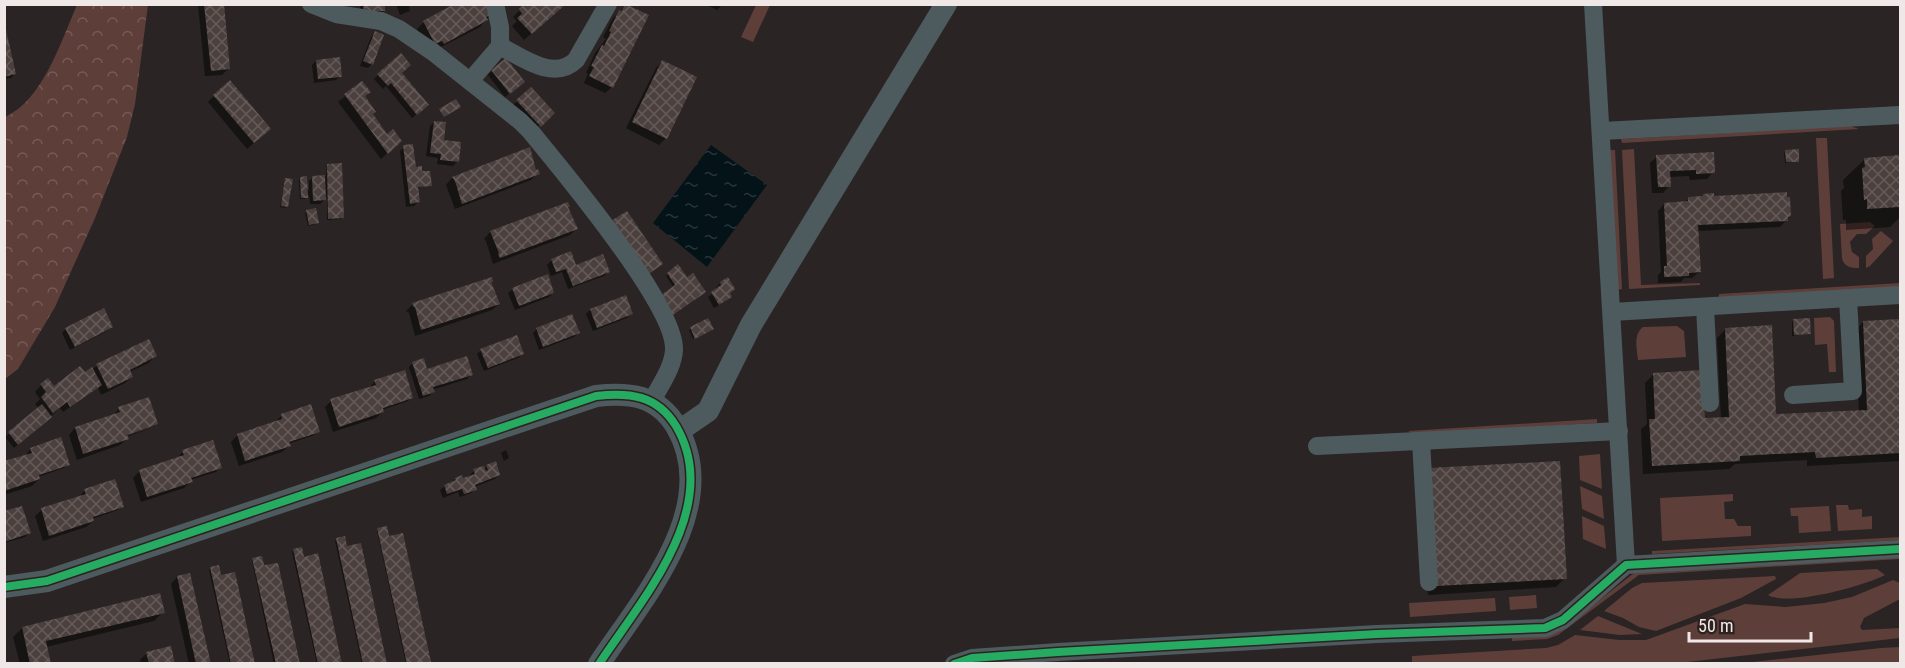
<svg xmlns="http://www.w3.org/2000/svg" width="1905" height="668" viewBox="0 0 1905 668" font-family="'Roboto Condensed',sans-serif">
	<defs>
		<pattern id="forest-crowns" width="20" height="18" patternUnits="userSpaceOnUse" patternTransform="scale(1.5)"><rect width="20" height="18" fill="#5e3e39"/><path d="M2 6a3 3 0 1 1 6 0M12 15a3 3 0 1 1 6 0" fill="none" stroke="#755a56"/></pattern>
		<pattern id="water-ripples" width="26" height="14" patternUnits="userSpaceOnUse" patternTransform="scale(1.5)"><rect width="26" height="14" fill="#041318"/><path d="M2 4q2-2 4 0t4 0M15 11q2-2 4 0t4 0" fill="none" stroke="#29353a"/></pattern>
		<pattern id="building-cross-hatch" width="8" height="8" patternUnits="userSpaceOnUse" patternTransform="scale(1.5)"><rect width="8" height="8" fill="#4b403e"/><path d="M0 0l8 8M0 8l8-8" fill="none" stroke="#655c5a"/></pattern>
	</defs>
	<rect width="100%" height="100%" fill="#2a2424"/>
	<g fill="#5e3e39">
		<polygon points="756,5 770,5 753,42 741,37"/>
		<polygon points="1850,126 1859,129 1622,143 1621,139"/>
		<polygon points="1816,138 1827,138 1834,278 1823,279"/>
		<polygon points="1634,149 1641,285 1700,283 1700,285 1629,289 1622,150"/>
		<polygon points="1610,150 1615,150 1622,289 1617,290"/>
		<path d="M1870,222L1875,226L1866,234H1857L1850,242L1852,252L1859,257V268C1850,268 1845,267 1842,259L1840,224Z"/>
		<polygon points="1881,231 1893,241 1870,266 1866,268 1866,256 1873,249 1872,239"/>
		<polygon points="1900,283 1900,287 1719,298 1719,294"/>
		<polygon points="1830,317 1834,321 1836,372 1829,372 1827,344 1815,345 1814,318"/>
		<path d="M1677,326L1684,331L1686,357L1638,360C1637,348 1633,335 1643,327Z"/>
		<polygon points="1597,419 1597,423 1414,434 1408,431"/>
		<polygon points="1600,454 1602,489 1580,480 1579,456"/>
		<polygon points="1580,486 1602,496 1604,519 1582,509"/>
		<polygon points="1733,494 1733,501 1724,502 1725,519 1734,519 1738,526 1751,526 1751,536 1662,541 1660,498"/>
		<polygon points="1836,505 1848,505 1849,510 1862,509 1862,517 1872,516 1872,529 1838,531"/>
		<polygon points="1829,506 1831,531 1799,533 1798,516 1791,516 1790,508"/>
		<polygon points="1582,516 1604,526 1606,549 1583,539"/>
		<polygon points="1900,537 1900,540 1652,554 1652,551"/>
		<polygon points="1900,556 1900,559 1639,575 1558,635 1547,639 1512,641 1512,637 1565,627 1634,573"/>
		<path d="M1877,569L1885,575C1864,586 1788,607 1768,595L1800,573Z"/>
		<polygon points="1775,576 1776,579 1741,598 1656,631 1639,627 1623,618 1604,611 1632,588 1642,583"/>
		<polygon points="1893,580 1900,583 1900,599 1864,618 1860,627 1862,630 1900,628 1900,638 1669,664 1412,663 1412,656 1546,648 1558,645 1575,635 1619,640 1646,640 1745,604 1786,607 1824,603 1852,597"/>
		<polygon points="1536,595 1537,608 1510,610 1509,597"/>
		<polygon points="1495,598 1496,611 1410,617 1409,603"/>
		<polygon points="1598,616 1642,634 1620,635 1580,630"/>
		<polygon points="1900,647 1900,663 1743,663 1881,648"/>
	</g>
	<path fill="url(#forest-crowns)" d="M77,5H148L135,104L127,137L95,218L55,307L18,369L5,379V117C43,100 61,41 77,5Z"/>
	<polygon fill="url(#water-ripples)" points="711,145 767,185 707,267 653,223"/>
	<g fill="#0007">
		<polygon points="222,4 229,68 222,75 205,76 198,5"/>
		<polygon points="360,4 384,4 384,11 380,15 360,15"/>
		<polygon points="396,4 409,6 410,11 400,15"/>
		<polygon points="526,4 564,4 524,40 512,26 517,21 513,17"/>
		<polygon points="705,4 723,4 717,10"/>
		<polygon points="626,5 612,87 605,93 584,83 588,74 586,73 595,53 606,39 603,37 613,18"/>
		<polygon points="492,13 480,27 437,49 428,50 417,29 424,22"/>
		<polygon points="4,24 15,74 11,78 4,79"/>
		<polygon points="375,33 372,64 368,68 360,66 371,37"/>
		<polygon points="316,61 341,76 336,80 314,83 312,65"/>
		<polygon points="662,61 666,138 659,145 626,128 656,68"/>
		<polygon points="492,71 519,86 505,97 488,75"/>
		<polygon points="400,73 423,109 412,118 386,86 383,89 374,79 378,75"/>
		<polygon points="362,83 363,97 371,115 393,148 381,159 338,102"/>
		<polygon points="531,89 553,113 535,130 513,105"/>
		<polygon points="214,96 263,135 247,149 208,102"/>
		<polygon points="434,122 442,141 457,162 453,166 437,164 438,158 426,156 430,126"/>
		<polygon points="404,147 414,168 430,185 417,188 418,202 414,206 406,207 400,151"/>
		<polygon points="529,149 535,172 538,173 531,180 455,209 446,185 452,178"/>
		<polygon points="1786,151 1798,161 1785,163 1784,153"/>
		<polygon points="1657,157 1713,172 1707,179 1690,180 1689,176 1669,177 1669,186 1663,193 1652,193 1650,163"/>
		<polygon points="1900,157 1900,217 1890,227 1846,230 1846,220 1843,220 1841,191 1844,188 1843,180 1865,159"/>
		<polygon points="327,165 342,218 341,219 327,220 327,197 320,204 310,204 309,194 305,199 300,199 299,180 301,178 306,190 309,190 309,181 313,177 326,176"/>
		<polygon points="286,180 287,206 285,208 280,207"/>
		<polygon points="1703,195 1790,216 1780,227 1697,231 1699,272 1692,278 1684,278 1681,282 1658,283 1658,275 1661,272 1658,211 1664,204 1684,203 1689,198 1701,198"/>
		<polygon points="567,204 567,208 576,229 570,235 493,264 486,241 484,239 490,232"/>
		<polygon points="307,212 317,223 316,224 308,226 305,213"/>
		<polygon points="570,253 575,266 608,272 604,276 568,289 562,272 551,276 547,265 551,261"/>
		<polygon points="678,267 700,296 669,318 674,288 666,276"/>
		<polygon points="727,279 728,294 726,301 714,308 708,297 718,290 716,288 720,283"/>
		<polygon points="490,283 499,304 492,310 415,336 409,313 406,311 413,304"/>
		<polygon points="513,289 553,293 549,297 515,310 508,293"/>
		<polygon points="625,297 631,314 627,318 593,331 586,314 590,310"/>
		<polygon points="707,320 711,330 693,339 689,330"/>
		<polygon points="1793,320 1809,333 1792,336 1792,322"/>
		<polygon points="1900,320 1900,461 1807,466 1807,460 1735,464 1729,469 1643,474 1641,429 1647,424 1645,383 1654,374 1703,419 1721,419 1717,338 1726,329 1775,416 1859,412 1855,331 1863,322"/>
		<polygon points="112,327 107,331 70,350 62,333 66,329"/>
		<polygon points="537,329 578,333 574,337 539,350 533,333"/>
		<polygon points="481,350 523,354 518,358 484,371 477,354"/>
		<polygon points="155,356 149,363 129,372 132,377 125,383 101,395 98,387 63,412 60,408 14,448 5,437 39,409 35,404 40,399 35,392 41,385 54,388 85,374 97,366"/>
		<polygon points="413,363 426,370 471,375 467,379 432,390 433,392 429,396 419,399 409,367"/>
		<polygon points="375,381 412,397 408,401 382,410 382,412 376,418 333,432 325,407 331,401 371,388 371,386"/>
		<polygon points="119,409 156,424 153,427 153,424 120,435 120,438 152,428 126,437 127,439 120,445 77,460 69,435 75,428 116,415 115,413"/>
		<polygon points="281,416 318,431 314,435 288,444 289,446 282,452 239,466 231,442 238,435 278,422 277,420"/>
		<polygon points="31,449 68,464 64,468 38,477 39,479 32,486 4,495 4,463 28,455 27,453"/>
		<polygon points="506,450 509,458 504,461 501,453"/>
		<polygon points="183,452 220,467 216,472 190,480 191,482 184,488 141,502 133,478 140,471 180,458 179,456"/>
		<polygon points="487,466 499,475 495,479 474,487 475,489 471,493 460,497 458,492 443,498 440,490 445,486 456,479 462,480 471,477 470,475 474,471 484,470"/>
		<polygon points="1421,479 1565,578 1556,587 1428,595"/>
		<polygon points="85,490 122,506 118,510 92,519 93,521 86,527 43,541 35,516 42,510 81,497 81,495"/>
		<polygon points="4,513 29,533 25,537 4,543"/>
		<polygon points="378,530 388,538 429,661 427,663 406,664 377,531"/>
		<polygon points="336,540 386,664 362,664 335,541"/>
		<polygon points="294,550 303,558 341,664 317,664 292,552"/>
		<polygon points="253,559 298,664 274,664 252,561"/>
		<polygon points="211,568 220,576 254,664 230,664 209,570"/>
		<polygon points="177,577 209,664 189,664 171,584"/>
		<polygon points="163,612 154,621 46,647 50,664 20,664 13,637 22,628"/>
		<polygon points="147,653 174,664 141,664 140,660"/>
	</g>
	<g fill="url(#building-cross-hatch)">
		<polygon points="204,4 224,4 230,69 211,71"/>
		<polygon points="363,4 385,4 385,11 364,11"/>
		<polygon points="454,4 489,4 494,13 486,17 488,20 444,44 442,41 435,44 423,21"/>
		<polygon points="524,4 566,4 532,34 517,18 522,14 519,9"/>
		<polygon points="625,4 649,15 613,88 589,76 594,67 591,66 602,45 604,46 611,32 609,31 619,10 622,11"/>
		<polygon points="4,21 16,74 4,77"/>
		<polygon points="375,31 384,35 373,65 363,61"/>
		<polygon points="401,53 411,65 402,73 429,105 417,115 391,83 388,86 377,74"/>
		<polygon points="340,57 342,77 318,79 316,60"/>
		<polygon points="506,58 525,82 510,94 491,70"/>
		<polygon points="662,60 697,77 667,139 632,122"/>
		<polygon points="230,80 271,129 254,143 213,95"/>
		<polygon points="362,81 371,92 365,96 376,112 373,114 387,134 393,129 402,141 388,154 344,94"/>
		<polygon points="531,87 555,113 541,127 516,100"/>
		<polygon points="456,99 461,107 444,117 439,109"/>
		<polygon points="434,121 446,122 444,140 461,142 459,162 440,160 441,154 430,153"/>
		<polygon points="413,144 416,167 422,166 422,171 430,171 432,186 418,187 420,202 410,204 403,145"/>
		<polygon points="530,147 536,170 538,169 540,174 462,204 455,181 452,177"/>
		<polygon points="1799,149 1799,162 1786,162 1785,150"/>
		<polygon points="1714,152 1715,173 1696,174 1696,170 1670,171 1671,187 1658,187 1656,155"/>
		<polygon points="1900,155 1900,207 1867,209 1867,199 1864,200 1862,168 1865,167 1864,158"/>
		<polygon points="342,163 344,218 328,219 327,164"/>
		<polygon points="325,175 326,200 313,201 312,176"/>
		<polygon points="307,176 308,198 301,198 300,177"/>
		<polygon points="285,178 293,179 288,207 281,206"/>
		<polygon points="1787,192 1787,197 1790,197 1791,216 1788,217 1788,221 1698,225 1701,272 1689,273 1689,276 1664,277 1664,266 1667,266 1664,203 1688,201 1688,197 1703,196 1703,194 1714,193 1714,196"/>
		<polygon points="568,202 570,207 568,207 578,229 500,258 498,254 499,253 490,231"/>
		<polygon points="316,208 319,223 309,225 306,210"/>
		<polygon points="627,211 663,264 647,275 611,221"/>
		<polygon points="571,251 576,265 603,254 610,272 573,286 566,269 556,272 551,259"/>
		<polygon points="678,264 687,277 693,273 706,292 673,315 660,296 675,285 667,273"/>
		<polygon points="548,274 554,293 519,306 512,288"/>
		<polygon points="492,277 493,282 491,282 500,304 421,330 415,307 414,307 412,303"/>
		<polygon points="728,277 735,289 730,293 732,297 719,305 711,292 721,285 720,282"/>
		<polygon points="626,295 633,314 597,328 590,309"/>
		<polygon points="104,308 113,327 75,347 65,328"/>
		<polygon points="572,314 580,333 543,347 536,328"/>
		<polygon points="708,318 714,329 695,339 690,327"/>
		<polygon points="1810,318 1811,334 1794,335 1793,319"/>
		<polygon points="1900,319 1900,453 1816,458 1815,452 1740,456 1740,461 1652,466 1649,419 1655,419 1653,373 1702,370 1705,418 1729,417 1725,328 1772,325 1776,414 1867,410 1863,321"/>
		<polygon points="517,335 524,354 488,368 480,349"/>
		<polygon points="149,339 157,356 130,370 133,377 108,389 96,364"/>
		<polygon points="467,356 473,375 433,387 435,392 423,396 412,362 424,358 427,369"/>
		<polygon points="80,366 85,372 92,367 102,385 70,407 67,402 53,413 41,397 46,392 40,384 48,378 54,386"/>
		<polygon points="405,370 413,398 383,408 384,412 339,427 330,399 376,385 374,380"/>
		<polygon points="149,397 158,424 127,435 129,439 83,454 75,427 120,412 118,407"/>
		<polygon points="42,404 52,417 18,445 8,432"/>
		<polygon points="311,404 320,432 289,442 291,446 245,461 237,434 282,419 281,414"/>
		<polygon points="61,437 70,465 39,475 40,479 4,491 4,461 32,453 30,448"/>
		<polygon points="213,440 222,468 191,478 193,482 147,497 139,470 184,455 182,450"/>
		<polygon points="496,461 500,475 475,485 477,490 464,494 462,489 447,494 444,485 456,480 455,478 462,475 463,478 475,474 473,469 484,466 486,471 488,470 486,465"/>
		<polygon points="1560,461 1567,579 1436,586 1429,468"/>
		<polygon points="115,479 124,507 93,517 94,521 49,536 41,508 86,494 84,489"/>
		<polygon points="22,506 31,533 4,542 4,511"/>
		<polygon points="387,526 389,536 403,533 431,662 407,664 377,528"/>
		<polygon points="345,536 347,546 361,543 387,664 363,664 336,538"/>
		<polygon points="302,547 304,557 318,553 342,664 318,664 293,549"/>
		<polygon points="262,556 264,565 278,563 300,664 276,664 252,558"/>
		<polygon points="219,565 221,575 235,572 255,664 231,664 210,567"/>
		<polygon points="190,573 211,664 196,664 177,576"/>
		<polygon points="160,593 165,613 46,641 51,664 30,664 22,627"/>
		<polygon points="171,646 175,664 149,664 146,652"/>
	</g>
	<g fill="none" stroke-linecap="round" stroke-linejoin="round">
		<g stroke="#4d5a5e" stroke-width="18">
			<path d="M311,4L336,14L381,21L399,29L433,52L520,121L531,132C562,170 676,305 674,350C673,368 660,385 652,401"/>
			<polyline points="1593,4 1626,565"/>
			<path d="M500,46C521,57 554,82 576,60L608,4"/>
			<polyline points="470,81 500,46 500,27 495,4"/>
			<polyline points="1602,131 1900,115"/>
			<polyline points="1705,307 1710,403"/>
			<polyline points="1612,312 1900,295"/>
			<polyline points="1793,395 1853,391 1848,298"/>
			<polyline points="1421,441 1429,582"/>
			<polyline points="1317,446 1619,431"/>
			<polyline points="954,664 972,658 1058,652 1377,634 1545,628 1563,620 1626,565 1900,549"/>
		</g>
		<g stroke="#4d5a5e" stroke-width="22">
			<polyline points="679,431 708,411 751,325 946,4"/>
			<path d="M4,587L47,581L596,396C629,392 657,395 676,426C724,507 642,599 599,664"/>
		</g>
		<defs>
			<g id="cycleway">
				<path d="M4,587L47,581L596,396C629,392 657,395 676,426C724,507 642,599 599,664"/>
				<polyline points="954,664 972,658 1058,652 1377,634 1545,628 1563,620 1626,565 1900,549"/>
			</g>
		</defs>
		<use href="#cycleway" stroke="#2e2220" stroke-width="11"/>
		<use href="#cycleway" stroke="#26ab63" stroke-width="8"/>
	</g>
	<rect width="1905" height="668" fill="none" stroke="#f0e8e6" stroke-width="12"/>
	<path d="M1689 632v9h122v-9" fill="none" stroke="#f0e8e6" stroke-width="3"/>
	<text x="1698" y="632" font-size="18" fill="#f0e8e6" stroke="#2e2220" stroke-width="4.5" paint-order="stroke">50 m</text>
</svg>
